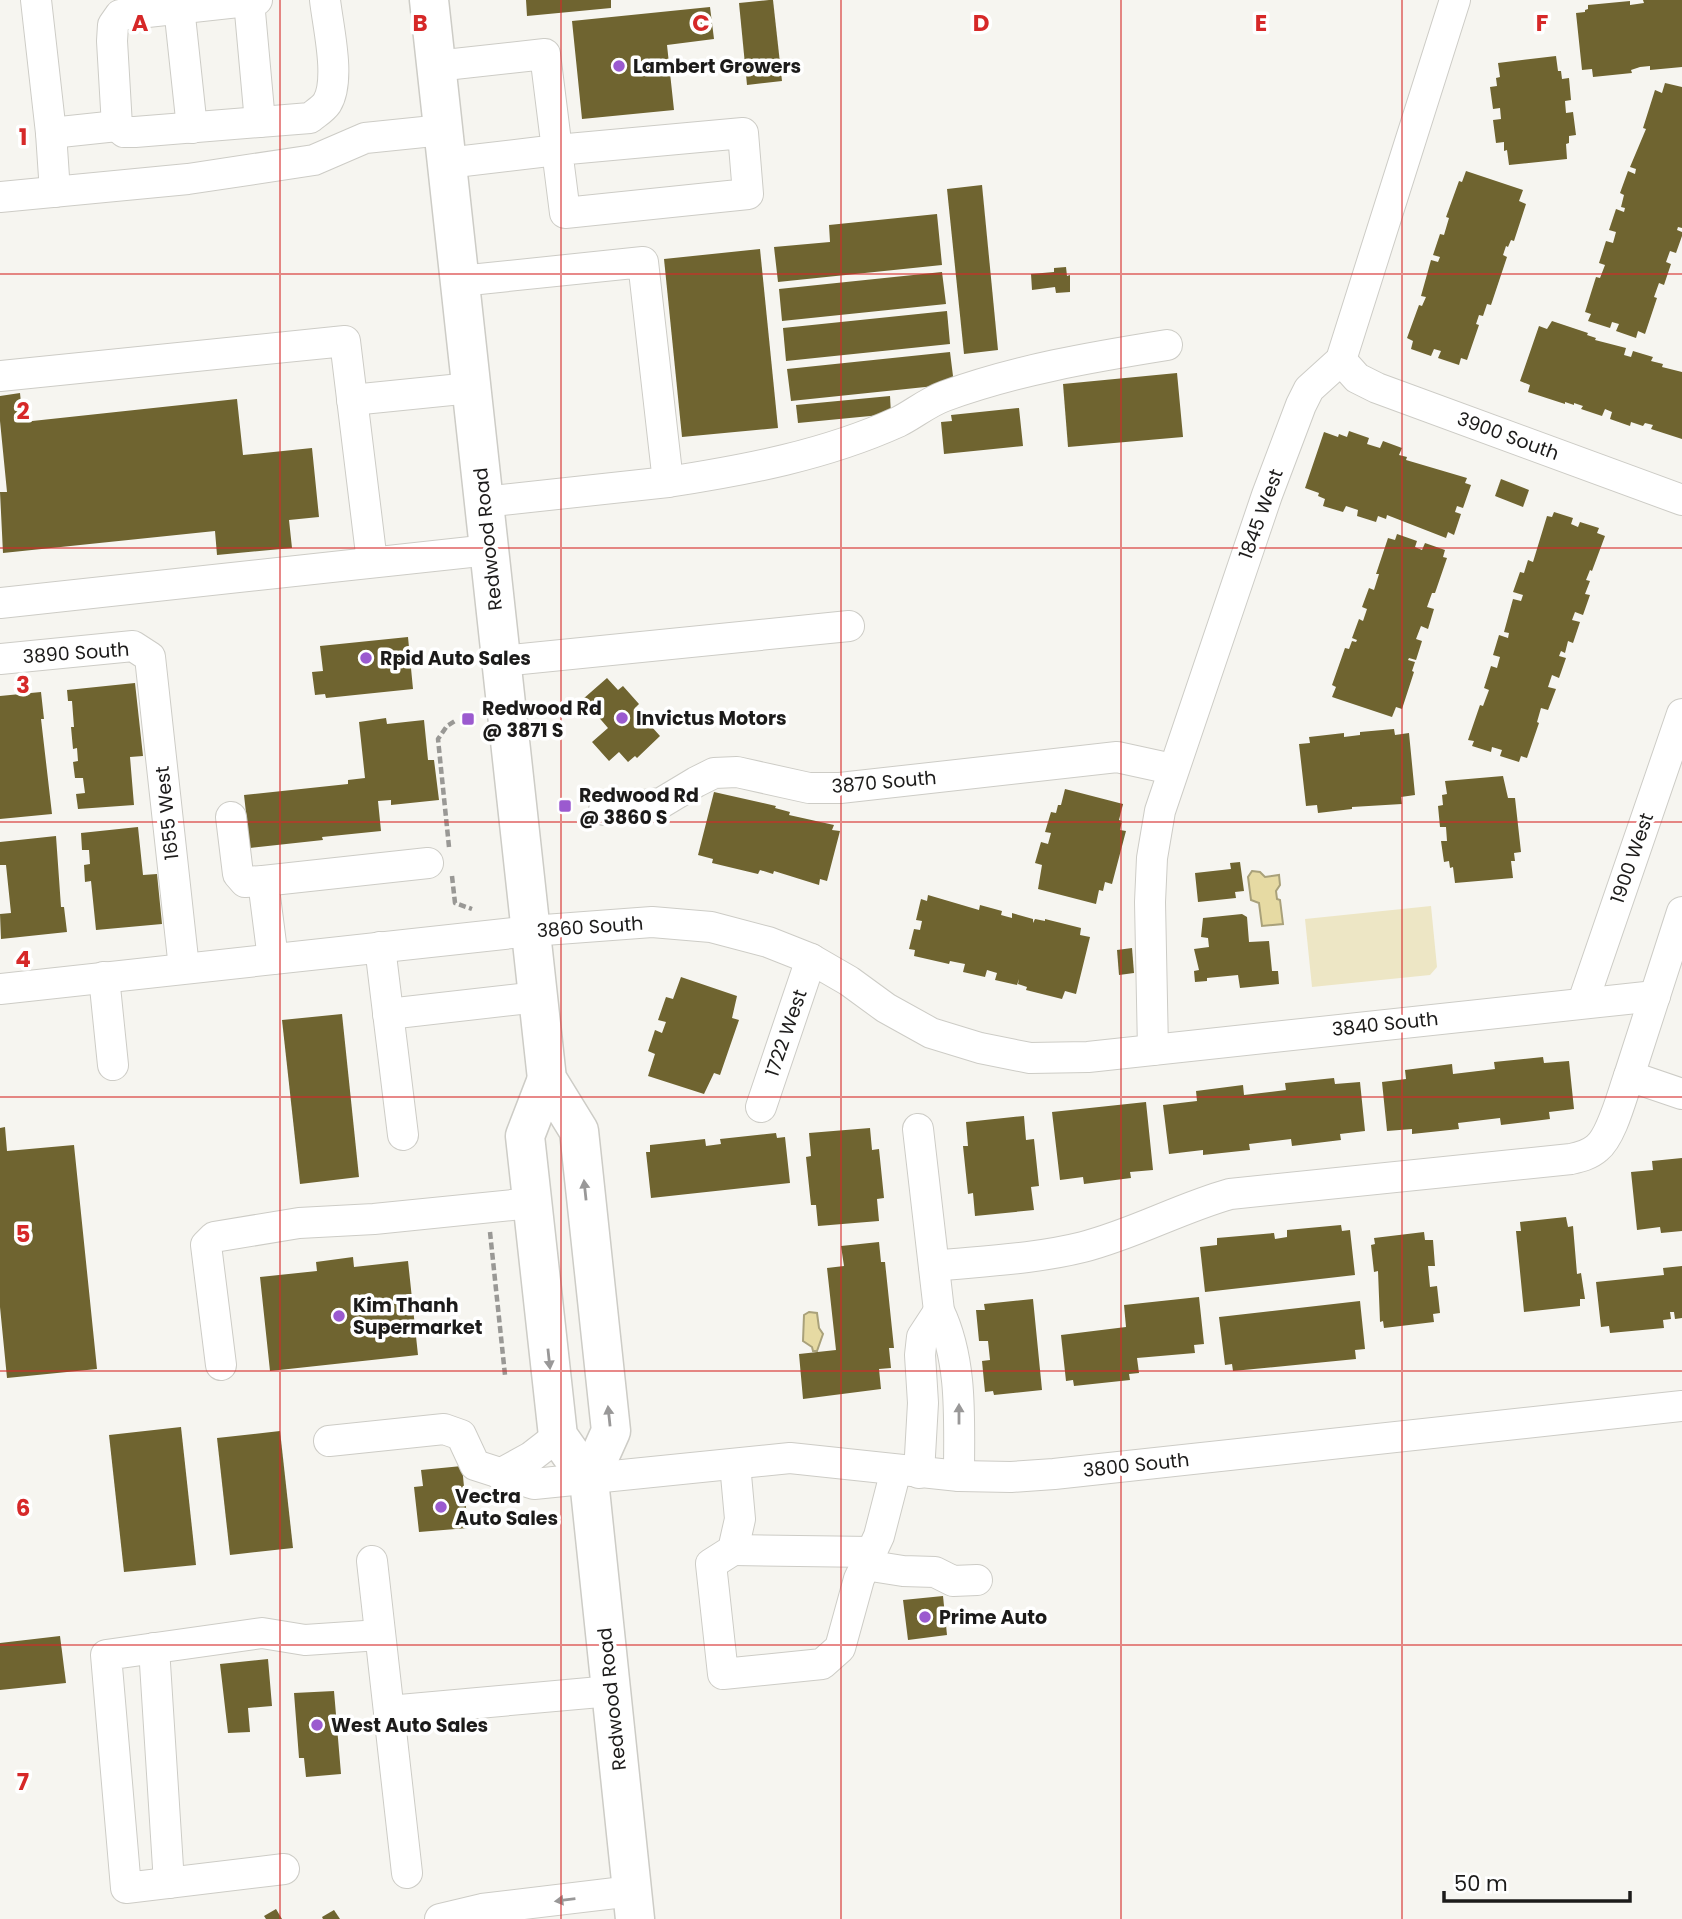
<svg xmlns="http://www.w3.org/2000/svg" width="1682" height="1919" viewBox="0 0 1682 1919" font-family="Poppins,sans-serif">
	<rect width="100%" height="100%" fill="#f6f5f0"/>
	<polygon fill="#ede6c5" points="1431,906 1437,967 1430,975 1312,987 1305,919"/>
	<g fill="#e6daa3" stroke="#a9a17a" stroke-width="2">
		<polygon points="1252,871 1260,872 1265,877 1279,875 1280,885 1276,891 1277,899 1280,900 1283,924 1262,926 1259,903 1251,900 1248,877"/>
		<polygon points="809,1312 817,1313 819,1328 823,1334 817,1351 813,1351 812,1347 803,1341 804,1315"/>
	</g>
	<g fill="#6f6430">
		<polygon points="526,0 611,0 611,8 527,16"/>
		<polygon points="769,0 773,0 782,81 747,85 739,3"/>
		<polygon points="1643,0 1682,0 1682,67 1650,70 1650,66 1640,67 1631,70 1632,73 1593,77 1592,69 1582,70 1576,13 1585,12 1585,10 1588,9 1588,5 1630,1 1630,5 1644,3"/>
		<polygon points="710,7 714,39 667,45 674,110 582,119 572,21"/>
		<polygon points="1556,56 1558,71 1561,71 1562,79 1569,78 1571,100 1565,101 1566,113 1573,112 1576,135 1569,136 1569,143 1566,144 1567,159 1509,165 1507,150 1504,151 1504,142 1496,143 1493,120 1501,119 1500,108 1493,109 1490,87 1497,86 1496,78 1500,77 1498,63"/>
		<polygon points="1665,83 1682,87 1682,228 1678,227 1677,230 1682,232 1682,236 1676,253 1670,251 1666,262 1671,264 1664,285 1659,283 1654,297 1657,298 1645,334 1638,331 1636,338 1616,331 1619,324 1612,322 1610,328 1588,321 1591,314 1585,312 1596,277 1600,278 1605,265 1599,263 1606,241 1613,243 1616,232 1609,230 1616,209 1624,212 1625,208 1621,207 1624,195 1620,193 1628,171 1635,174 1636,169 1630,167 1646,129 1643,128 1655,90 1662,93"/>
		<polygon points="1466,171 1523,190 1519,201 1526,204 1514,241 1511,240 1508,247 1506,246 1503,255 1507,257 1491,305 1487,304 1483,316 1479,315 1476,324 1479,325 1467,360 1461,358 1459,365 1438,358 1441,351 1434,349 1431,356 1411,349 1413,341 1407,338 1419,305 1422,306 1426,297 1421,296 1431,260 1438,262 1440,257 1433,255 1440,234 1444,235 1449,218 1446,217 1459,181 1462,182"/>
		<polygon points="982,185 998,350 964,354 947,189"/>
		<polygon points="937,214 942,265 778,282 774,247 830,242 829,225"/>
		<polygon points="760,249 778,428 682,437 664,259"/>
		<polygon points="1066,267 1067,276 1070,275 1070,292 1056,293 1055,287 1032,290 1031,274 1054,272 1054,268"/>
		<polygon points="942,272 946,304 782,321 779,289"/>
		<polygon points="947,311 950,344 786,361 783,328"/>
		<polygon points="1552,321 1588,333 1587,335 1596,338 1595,340 1626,348 1624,355 1631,357 1633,351 1653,357 1651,361 1663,364 1662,367 1682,372 1682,439 1651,429 1653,425 1645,423 1643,426 1631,422 1630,426 1610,419 1612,412 1605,409 1602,416 1581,409 1583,406 1574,403 1574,405 1565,402 1565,404 1528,392 1530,385 1520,381 1539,326 1547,329"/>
		<polygon points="950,352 954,384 791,401 787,369"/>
		<polygon points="1177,373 1183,437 1068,447 1063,384"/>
		<polygon points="20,393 23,422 237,399 243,455 312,448 319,517 289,520 292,548 217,555 215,531 3,553 0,492 7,492 0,421 0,396"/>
		<polygon points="890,396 891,414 798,423 796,405"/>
		<polygon points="1019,408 1023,446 944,454 941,422 952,421 951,415"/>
		<polygon points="1349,431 1369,438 1367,444 1380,448 1383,441 1402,448 1399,455 1407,457 1406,460 1467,478 1465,483 1471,485 1463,508 1457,506 1455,512 1461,514 1454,535 1448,532 1446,538 1387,515 1386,519 1378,516 1376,522 1357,516 1358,510 1346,506 1343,512 1323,506 1325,499 1318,496 1319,493 1305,488 1324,432 1338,437 1339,434 1347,437"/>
		<polygon points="1501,479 1529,490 1523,507 1495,496"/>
		<polygon points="1554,512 1573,518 1571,524 1578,527 1580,522 1599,528 1597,533 1605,536 1592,571 1590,570 1586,580 1590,581 1585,594 1590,595 1583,615 1575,612 1572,620 1580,622 1573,643 1568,641 1565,653 1561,651 1559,656 1566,658 1559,678 1552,675 1548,687 1556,689 1548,710 1541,708 1537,722 1539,723 1527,758 1521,756 1519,762 1500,756 1502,750 1492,747 1491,752 1472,746 1474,741 1468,740 1480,705 1483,706 1489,690 1484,688 1491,666 1497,668 1500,657 1493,655 1499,635 1508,638 1509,633 1504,632 1513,599 1521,601 1523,595 1513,592 1520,572 1524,573 1528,560 1533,562 1547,516 1552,517"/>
		<polygon points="1397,534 1417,541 1415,547 1422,550 1425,543 1445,550 1443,557 1447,558 1435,593 1432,593 1427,607 1434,609 1428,629 1421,626 1416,639 1422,641 1416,660 1409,658 1408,660 1415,662 1412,671 1414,672 1402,709 1396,707 1392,717 1332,697 1336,687 1332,685 1345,648 1349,649 1352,641 1356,642 1357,640 1352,638 1359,619 1363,621 1367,609 1362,607 1369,588 1374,590 1379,574 1376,574 1388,538 1395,540"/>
		<polygon points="408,637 413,689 326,698 325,694 315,695 312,672 323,671 320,646"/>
		<polygon points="607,678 618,690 623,686 639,704 635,708 660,736 637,758 635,756 628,762 619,752 609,761 592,742 608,728 583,699"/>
		<polygon points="135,683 143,756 130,757 134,805 78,809 76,794 85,793 83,778 75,778 73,762 78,761 77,748 73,749 71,727 74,727 72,701 68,701 67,690"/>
		<polygon points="41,692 44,719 41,719 52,814 0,819 0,696"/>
		<polygon points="386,718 387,724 424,720 428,760 434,760 439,800 391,805 391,800 378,801 381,831 322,837 323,840 250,848 244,795 348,784 348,780 365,778 359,722"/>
		<polygon points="1394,729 1395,735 1409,733 1415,795 1401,797 1402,804 1352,807 1352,809 1318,813 1317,805 1306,806 1299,744 1310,743 1309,737 1344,733 1344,737 1360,735 1360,732"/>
		<polygon points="1503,776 1508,798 1515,798 1521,852 1514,853 1515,861 1511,861 1513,878 1455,883 1453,867 1450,868 1449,861 1444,862 1441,841 1447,841 1446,827 1440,827 1438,806 1443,805 1442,795 1447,794 1445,781"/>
		<polygon points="1065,789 1123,804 1119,820 1122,821 1120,830 1126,831 1112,884 1105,882 1103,891 1099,890 1096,904 1038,889 1042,865 1035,863 1041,842 1048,844 1051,833 1045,832 1051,812 1056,813 1058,805 1061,805"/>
		<polygon points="714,792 776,806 775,808 790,812 789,815 834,825 832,830 840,831 827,881 820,879 819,885 774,871 773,874 760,870 758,874 712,863 713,859 698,855"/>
		<polygon points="138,827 143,875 157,874 162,924 96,930 91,881 85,882 84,865 90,864 89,850 82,850 81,833"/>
		<polygon points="56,836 61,907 64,907 67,932 1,939 0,914 11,913 6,865 0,865 0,842"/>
		<polygon points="1240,862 1244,891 1235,892 1236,898 1198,902 1195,873 1231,869 1230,863"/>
		<polygon points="928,895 979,910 980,905 1002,911 1001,915 1012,918 1012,913 1033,919 1033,923 1035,919 1045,921 1045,919 1081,928 1080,935 1090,937 1076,994 1065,991 1062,999 1026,990 1027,987 1018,984 1019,979 1017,985 995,980 997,973 987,970 985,977 963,972 965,964 950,961 949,964 914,956 915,950 909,949 914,929 920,930 922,921 916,920 921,899 927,901"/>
		<polygon points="1242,914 1247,917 1249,942 1269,941 1272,971 1278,971 1279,984 1240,988 1238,975 1207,978 1207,981 1195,982 1194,971 1199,970 1194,949 1209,947 1208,938 1201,937 1203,918"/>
		<polygon points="1132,948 1134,973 1119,975 1117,950"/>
		<polygon points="681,977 737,996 732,1018 739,1020 720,1075 714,1073 704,1094 648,1076 655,1054 648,1051 655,1030 662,1033 666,1022 658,1020 666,997 673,999"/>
		<polygon points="342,1014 359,1177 300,1184 282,1020"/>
		<polygon points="1543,1057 1544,1063 1569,1061 1574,1109 1549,1112 1550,1119 1501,1125 1500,1118 1458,1123 1459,1129 1412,1134 1412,1129 1387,1131 1382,1082 1406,1079 1405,1070 1452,1064 1453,1074 1495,1069 1494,1062"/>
		<polygon points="1334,1078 1335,1084 1360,1082 1365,1131 1340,1134 1341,1140 1292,1146 1291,1139 1249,1144 1250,1150 1203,1155 1203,1150 1169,1154 1163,1105 1197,1101 1196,1091 1243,1085 1244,1095 1286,1090 1285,1083"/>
		<polygon points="1146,1102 1153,1170 1130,1172 1131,1178 1084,1184 1083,1177 1060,1180 1052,1112"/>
		<polygon points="1024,1116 1026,1140 1034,1139 1039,1186 1031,1187 1034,1210 975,1216 973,1193 968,1194 963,1146 968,1146 966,1122"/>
		<polygon points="5,1127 7,1151 74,1145 97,1369 7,1378 0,1307 0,1128"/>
		<polygon points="870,1128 872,1150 879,1149 884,1198 877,1199 879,1221 818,1226 816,1205 811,1205 806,1157 811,1156 809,1133"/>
		<polygon points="776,1133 777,1138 785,1137 790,1183 651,1198 646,1152 650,1152 650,1145 705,1139 706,1146 721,1144 720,1139"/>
		<polygon points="1682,1158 1682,1231 1661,1233 1660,1227 1637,1230 1631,1172 1653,1170 1652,1161"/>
		<polygon points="1566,1217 1568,1227 1573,1226 1577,1274 1581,1273 1585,1299 1580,1299 1580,1306 1524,1312 1516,1231 1521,1231 1520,1222"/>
		<polygon points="1341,1225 1342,1231 1350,1230 1355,1275 1205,1292 1200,1247 1217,1245 1217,1238 1274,1233 1275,1239 1287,1237 1287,1230"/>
		<polygon points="1424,1232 1425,1240 1433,1240 1435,1266 1428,1266 1430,1287 1437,1286 1440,1313 1433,1314 1434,1322 1384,1328 1383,1321 1380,1322 1378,1271 1374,1272 1371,1245 1375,1244 1374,1238"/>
		<polygon points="879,1242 881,1262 885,1262 894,1348 889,1348 891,1368 879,1369 881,1389 803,1399 799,1354 836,1350 827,1268 844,1266 841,1246"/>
		<polygon points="353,1257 354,1267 408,1261 418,1355 270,1371 260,1277 317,1271 316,1262"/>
		<polygon points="1682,1266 1682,1318 1675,1319 1674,1312 1670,1312 1671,1319 1663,1320 1664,1328 1610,1333 1609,1326 1601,1327 1596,1282 1664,1275 1663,1268"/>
		<polygon points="1199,1297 1204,1344 1194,1345 1195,1353 1137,1358 1139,1373 1129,1374 1130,1380 1074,1386 1073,1380 1066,1381 1061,1335 1126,1327 1124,1305"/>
		<polygon points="1033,1299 1042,1390 994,1395 993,1391 985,1392 982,1361 990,1360 988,1341 979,1341 976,1310 985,1310 984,1304"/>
		<polygon points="1360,1301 1365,1349 1355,1350 1356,1359 1233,1371 1232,1364 1225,1365 1219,1317"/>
		<polygon points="181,1427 196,1565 124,1572 109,1435"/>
		<polygon points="280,1431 293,1548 230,1555 217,1438"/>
		<polygon points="462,1466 468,1528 419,1532 414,1487 423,1486 421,1470"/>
		<polygon points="943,1596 947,1635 908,1640 903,1600"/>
		<polygon points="60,1636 66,1683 0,1690 0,1643"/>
		<polygon points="268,1659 272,1706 248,1708 250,1732 228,1733 220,1664"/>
		<polygon points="334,1691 341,1774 306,1777 304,1758 299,1758 294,1693"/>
		<polygon points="276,1909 282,1919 266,1919 264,1916"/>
		<polygon points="334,1910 340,1919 323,1919 322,1917"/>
	</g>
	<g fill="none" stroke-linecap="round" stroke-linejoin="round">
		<defs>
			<g id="minor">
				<polyline points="36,0 51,133"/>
				<path d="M257,0L120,15L113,25L112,41L117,126L124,132H135L310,118C316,113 323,109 327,103C341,80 328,27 325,0"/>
				<polyline points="249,1 260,122"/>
				<polyline points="179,7 192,128"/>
				<polyline points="436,66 545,54 557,150 447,163"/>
				<polygon points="743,133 748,194 565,213 557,150"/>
				<polyline points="55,192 51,133 117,126"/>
				<polyline points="0,197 188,179 314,160 365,138 443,130"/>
				<polyline points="460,281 643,262 668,482 484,502"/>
				<polyline points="1341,360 1357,378 1377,388 1682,500"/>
				<polyline points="0,376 345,341 372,562"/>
				<polyline points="352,400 471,388"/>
				<path d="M668,482C746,470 825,455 898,422C914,414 928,402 945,396C1016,370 1092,357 1167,345"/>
				<polyline points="0,603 489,550"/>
				<polyline points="0,659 133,646 150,657 184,968"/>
				<polyline points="502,661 849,626"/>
				<polyline points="604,810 661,803 696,782 714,773 737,772 809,788 840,788 1117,757 1172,769"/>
				<polyline points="231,817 238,874 245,882 263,881"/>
				<polyline points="380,947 403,1135"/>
				<polyline points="273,959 263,881 428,863"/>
				<polyline points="104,977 113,1065"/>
				<polyline points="0,989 531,931 652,922 711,927 768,942 811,959 849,981 886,1008 931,1033 980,1048 1030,1058 1088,1057 1655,996"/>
				<polyline points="1583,1002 1682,714"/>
				<polyline points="388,1014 538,997"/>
				<polyline points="1153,1050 1150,902 1152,858 1160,811 1267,495 1301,405 1309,389 1341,360 1455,0"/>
				<polyline points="1629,1076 1682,912"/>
				<polyline points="761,1107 811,959"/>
				<path d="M918,1129L939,1311C963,1361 959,1421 959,1476"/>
				<path d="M934,1266C983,1261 1035,1259 1083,1247C1134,1234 1180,1208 1230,1194L1571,1159C1580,1157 1589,1155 1597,1148C1612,1136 1622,1095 1629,1076L1682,1094"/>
				<polyline points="221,1365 206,1245 214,1237 299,1223 374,1219 532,1203"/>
				<polyline points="329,1441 444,1429 461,1435 475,1465 534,1484 790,1458 959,1476 1011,1477 1054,1474 1682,1406"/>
				<polyline points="735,1464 740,1519 733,1550 711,1564 723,1674 822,1664 840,1648 859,1579 879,1536 896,1470"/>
				<polyline points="919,1473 923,1403 920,1355 922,1337 939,1311"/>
				<polyline points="500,1474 531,1457 558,1436"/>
				<polyline points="733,1550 872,1552"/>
				<polyline points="372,1561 407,1873"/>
				<polyline points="865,1565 903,1571 935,1572 953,1581 977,1580"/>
				<polyline points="154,1648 169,1883"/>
				<polyline points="389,1711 611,1691"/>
				<polyline points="284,1869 126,1888 106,1655 262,1633 305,1640 380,1635"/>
				<polyline points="440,1919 482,1909 632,1891"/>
			</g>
			<g id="major">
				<polyline points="429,0 547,1079 579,1131 611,1431 589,1480"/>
				<polyline points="547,1079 525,1136 558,1436 589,1480 635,1919"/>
			</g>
		</defs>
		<use href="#minor" stroke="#cdccc6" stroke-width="32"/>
		<use href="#major" stroke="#cdccc6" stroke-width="41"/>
		<g stroke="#999895" stroke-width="4.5" stroke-dasharray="7 3.5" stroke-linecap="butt">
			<polyline points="449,847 438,739 447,726 455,721"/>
			<polyline points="452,876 455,903 472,909"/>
			<polyline points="490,1232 505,1375"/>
		</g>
		<use href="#minor" stroke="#fff" stroke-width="30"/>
		<use href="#major" stroke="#fff" stroke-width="38"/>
	</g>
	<defs><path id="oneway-solid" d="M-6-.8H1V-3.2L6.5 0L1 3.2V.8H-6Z" transform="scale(1.75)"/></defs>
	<g fill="#999898">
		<use href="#oneway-solid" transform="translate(585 1190) rotate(-96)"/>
		<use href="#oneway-solid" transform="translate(549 1359) rotate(84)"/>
		<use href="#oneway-solid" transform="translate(959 1414) rotate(-90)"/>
		<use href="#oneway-solid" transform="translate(609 1416) rotate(-96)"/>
		<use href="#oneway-solid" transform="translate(565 1900) rotate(173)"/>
	</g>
	<path fill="none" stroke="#d62828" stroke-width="2" stroke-opacity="0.55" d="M280,0V1919M561,0V1919M841,0V1919M1121,0V1919M1402,0V1919M0,274H1682M0,548H1682M0,822H1682M0,1097H1682M0,1371H1682M0,1645H1682"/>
	<g fill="#9b5acf" stroke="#fff" stroke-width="2.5">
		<circle cx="619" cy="66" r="7"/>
		<circle cx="366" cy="658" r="7"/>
		<circle cx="622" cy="718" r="7"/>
		<rect x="461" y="712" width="14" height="14" rx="3.5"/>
		<rect x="558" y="799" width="14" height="14" rx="3.5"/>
		<circle cx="339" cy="1316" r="7"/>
		<circle cx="441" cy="1507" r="7"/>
		<circle cx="925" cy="1617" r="7"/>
		<circle cx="317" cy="1725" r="7"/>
	</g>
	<g text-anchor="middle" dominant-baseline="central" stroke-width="7" stroke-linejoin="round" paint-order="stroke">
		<g font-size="19" font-weight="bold" fill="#1c1b1a" stroke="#fff" text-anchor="start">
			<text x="633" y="66">Lambert Growers</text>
			<text x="380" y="658">Rpid Auto Sales</text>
			<text x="482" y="708">Redwood Rd<tspan x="482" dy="22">@ 3871 S</tspan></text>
			<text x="636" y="718">Invictus Motors</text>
			<text x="579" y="795">Redwood Rd<tspan x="579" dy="22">@ 3860 S</tspan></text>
			<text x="353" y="1305">Kim Thanh<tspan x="353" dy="22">Supermarket</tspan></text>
			<text x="455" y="1496">Vectra<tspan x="455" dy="22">Auto Sales</tspan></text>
			<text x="939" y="1617">Prime Auto</text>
			<text x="331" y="1725">West Auto Sales</text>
		</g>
		<g font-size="19" fill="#1c1b1a" stroke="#fff">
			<text transform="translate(1508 436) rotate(20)">3900 South</text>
			<text transform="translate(1261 514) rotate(-70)">1845 West</text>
			<text transform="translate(488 539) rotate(-96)">Redwood Road</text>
			<text transform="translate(76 653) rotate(-4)">3890 South</text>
			<text transform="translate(884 782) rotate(-5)">3870 South</text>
			<text transform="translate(167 813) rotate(-96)">1655 West</text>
			<text transform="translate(1632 858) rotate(-71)">1900 West</text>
			<text transform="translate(590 927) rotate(-4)">3860 South</text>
			<text transform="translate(1385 1024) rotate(-6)">3840 South</text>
			<text transform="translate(786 1033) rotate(-71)">1722 West</text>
			<text transform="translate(1136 1465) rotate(-6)">3800 South</text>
			<text transform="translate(612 1699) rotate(-96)">Redwood Road</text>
		</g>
	</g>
	<g font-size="23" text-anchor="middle" font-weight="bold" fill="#d62828" stroke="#fff" stroke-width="7" stroke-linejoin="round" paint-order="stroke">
		<text x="140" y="31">A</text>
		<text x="420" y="31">B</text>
		<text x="701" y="31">C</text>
		<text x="981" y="31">D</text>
		<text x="1261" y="31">E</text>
		<text x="1542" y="31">F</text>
		<text x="23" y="145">1</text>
		<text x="23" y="419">2</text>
		<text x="23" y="693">3</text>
		<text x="23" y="967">4</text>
		<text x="23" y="1242">5</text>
		<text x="23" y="1516">6</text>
		<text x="23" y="1790">7</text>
	</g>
	<path d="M1444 1891v10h186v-10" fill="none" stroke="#1c1b1a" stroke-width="3.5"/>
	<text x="1454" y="1891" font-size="21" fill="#1c1b1a" stroke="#ffffff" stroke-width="5" paint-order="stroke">50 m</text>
</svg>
